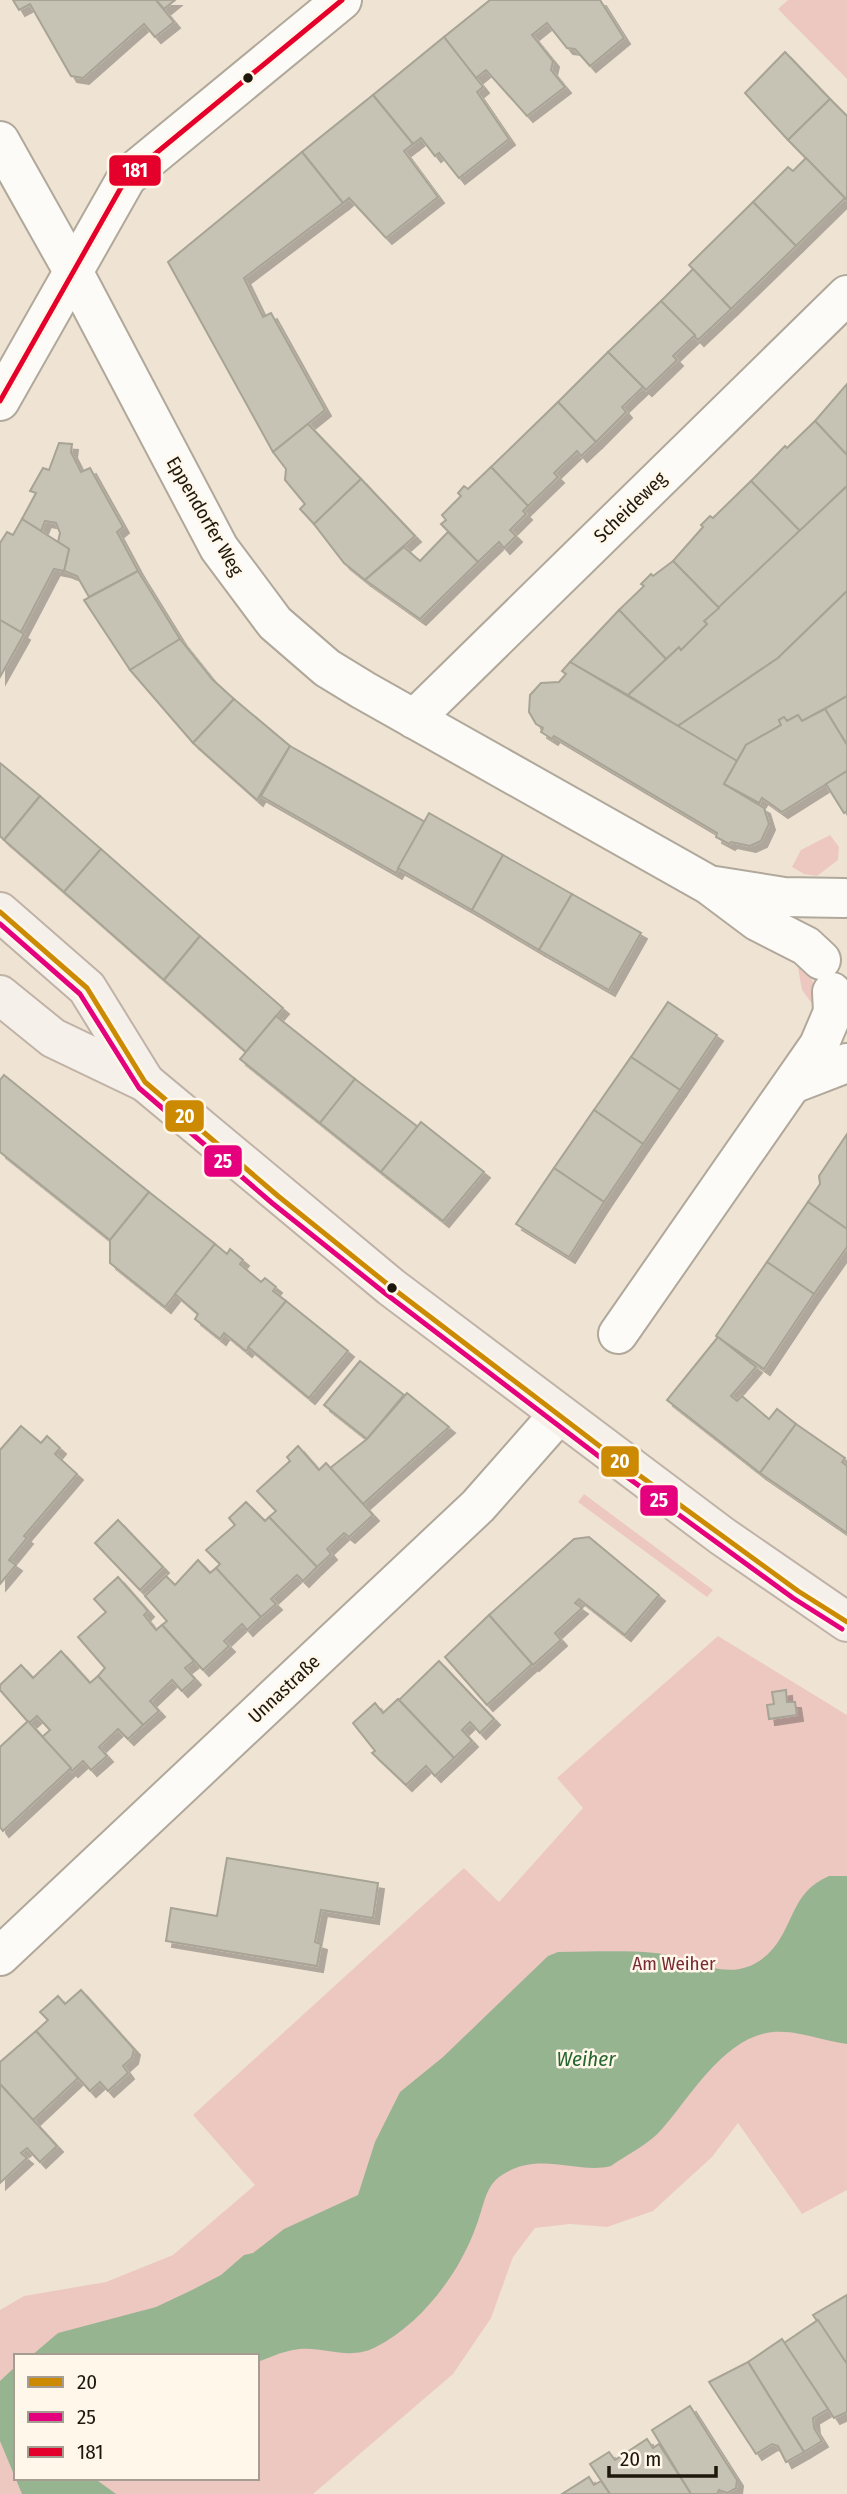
<svg xmlns="http://www.w3.org/2000/svg" width="847" height="2494" viewBox="0 0 847 2494" font-family="'Fira Sans Condensed',sans-serif">
	<defs>
		<filter id="shadow"><feDropShadow dx="6" dy="6" stdDeviation="0" flood-color="#0004"/></filter>
	</defs>
	<rect width="100%" height="100%" fill="#efe4d3"/>
	<g fill="#edc8c1" fill-rule="evenodd">
		<polygon points="788,0 847,0 847,79 778,9"/>
		<polygon points="830,835 839,847 838,860 817,876 804,874 792,867 801,850"/>
		<path d="M796,957C812,973 818,990 818,1012L802,990Z"/>
		<polygon points="584,1494 713,1590 707,1597 578,1502"/>
		<path d="M718,1636L847,1715V2190L802,2214L738,2123L712,2157L653,2211L607,2227L570,2224L535,2228L513,2257L491,2318L453,2374L313,2494H0V2310L24,2296L106,2282L173,2255L255,2185L193,2115L464,1868L499,1902L583,1808L557,1778ZM16,2356H257V2478H16Z"/>
	</g>
	<g fill="#97b491">
		<path d="M829,1876H847V2044C823,2041 798,2030 773,2032C724,2037 692,2095 662,2129C649,2144 628,2154 611,2166C581,2174 545,2154 511,2170C486,2181 486,2198 478,2221C473,2236 466,2251 458,2265C439,2297 410,2330 376,2347C347,2362 322,2344 293,2350C281,2352 269,2358 257,2362V2356H31L58,2333L156,2307L192,2290L221,2275L244,2255L253,2253L284,2229L358,2195L375,2142L400,2092L443,2057L548,1956L558,1952C590,1952 623,1950 655,1953C696,1957 731,1988 768,1954C795,1928 789,1893 829,1876Z"/>
		<polygon points="16,2366 16,2478 94,2478 116,2494 22,2494 0,2441 0,2381"/>
	</g>
	<g fill="#c7c3b4" stroke="#a7a395" stroke-width="2" filter="url(#shadow)">
		<polygon points="13,0 156,0 174,22 155,37 144,24 83,78 71,76 30,4 19,10"/>
		<polygon points="156,0 175,0 164,9"/>
		<polygon points="490,0 600,0 624,38 590,66 575,49 567,48 547,23 532,35 553,61 551,70 565,87 527,116 486,70 476,78 444,37"/>
		<polygon points="444,37 483,87 477,92 509,139 459,178 439,153 435,156 421,138 413,144 373,95"/>
		<polygon points="785,52 830,99 788,140 745,93"/>
		<polygon points="373,95 413,144 404,151 438,197 386,238 349,198 343,203 302,152"/>
		<polygon points="830,99 847,116 847,200 788,140"/>
		<polygon points="302,152 343,203 244,278 263,317 271,313 325,410 273,452 168,262"/>
		<polygon points="806,158 845,198 796,246 753,202 788,167 793,171"/>
		<polygon points="753,202 796,246 731,309 689,265"/>
		<polygon points="693,269 731,309 698,340 661,301"/>
		<polygon points="661,301 695,335 673,356 677,360 646,390 608,352"/>
		<polygon points="608,352 643,387 622,407 626,412 596,442 558,402"/>
		<polygon points="847,384 847,455 815,421"/>
		<polygon points="558,402 596,442 581,456 577,451 554,473 558,477 528,506 491,467"/>
		<polygon points="815,421 847,455 847,486 800,531 751,481 785,446 787,448"/>
		<polygon points="308,424 361,479 314,524 300,509 305,504 285,480 286,469 273,452"/>
		<polygon points="59,443 72,444 71,452 81,472 90,468 123,527 117,532 138,571 89,597 77,576 64,571 69,549 58,542 60,533 56,523 45,521 41,531 22,519 36,493 30,491 43,468 49,470"/>
		<polygon points="491,467 528,506 523,511 526,514 510,530 516,536 504,548 499,542 478,562 441,524 446,520 442,515 461,496 458,493 464,486 468,489"/>
		<polygon points="361,479 415,536 365,580 344,563 314,524"/>
		<polygon points="751,481 800,531 719,608 673,561 703,527 701,525 710,516 713,518"/>
		<polygon points="847,486 847,591 778,658 678,726 628,695 679,647 681,650 707,624 704,621"/>
		<polygon points="22,519 69,549 64,571 54,569 21,632 0,620 0,543 7,532 13,535"/>
		<polygon points="448,532 478,562 420,619 365,580 404,547 420,561"/>
		<polygon points="673,561 719,608 704,621 707,624 681,650 679,647 666,659 619,610 644,586 641,584 651,574 653,576"/>
		<polygon points="138,571 180,639 130,670 84,600"/>
		<polygon points="847,591 847,696 802,721 798,715 787,721 784,717 779,720 781,725 746,745 737,761 678,726 778,658"/>
		<polygon points="619,610 666,659 628,695 570,662"/>
		<polygon points="0,620 24,634 0,677"/>
		<polygon points="180,639 212,679 234,699 193,743 130,670"/>
		<polygon points="570,662 737,761 724,784 764,808 769,824 761,841 750,846 731,842 729,844 716,837 717,833 554,736 552,739 541,732 543,728 536,724 529,712 530,695 541,683 559,682 566,674 562,671"/>
		<polygon points="847,696 847,745 825,709"/>
		<polygon points="234,699 290,746 257,800 193,743"/>
		<polygon points="825,709 847,745 847,771 782,812 762,798 759,803 724,784 746,745 781,725 779,720 784,717 787,721 798,715 802,721"/>
		<polygon points="290,746 425,822 396,873 261,796"/>
		<polygon points="0,763 40,796 4,840 0,836"/>
		<polygon points="847,771 847,811 844,813 826,784"/>
		<polygon points="40,796 101,849 64,892 4,840"/>
		<polygon points="429,813 503,855 472,910 398,868"/>
		<polygon points="101,849 200,936 164,980 64,892"/>
		<polygon points="503,855 572,894 539,950 472,910"/>
		<polygon points="572,894 641,933 609,990 539,950"/>
		<polygon points="200,936 283,1008 246,1052 164,980"/>
		<polygon points="668,1002 717,1035 680,1090 631,1057"/>
		<polygon points="276,1016 355,1079 320,1123 240,1059"/>
		<polygon points="631,1057 680,1090 643,1144 594,1110"/>
		<polygon points="4,1075 149,1192 110,1240 0,1152 0,1080"/>
		<polygon points="355,1079 418,1127 381,1172 320,1123"/>
		<polygon points="594,1110 643,1144 604,1202 554,1168"/>
		<polygon points="421,1122 484,1172 443,1221 381,1172"/>
		<polygon points="847,1134 847,1229 808,1202 820,1184 819,1176"/>
		<polygon points="554,1168 604,1202 569,1257 516,1224"/>
		<polygon points="149,1192 215,1244 165,1307 110,1263 110,1240"/>
		<polygon points="808,1202 847,1229 847,1247 814,1294 767,1262"/>
		<polygon points="215,1244 227,1254 230,1249 243,1260 240,1264 261,1282 265,1278 276,1287 273,1291 286,1301 246,1351 224,1333 220,1339 195,1319 198,1314 175,1294"/>
		<polygon points="767,1262 814,1294 764,1369 716,1336"/>
		<polygon points="286,1301 348,1351 309,1398 248,1347"/>
		<polygon points="718,1337 756,1367 731,1396 737,1401 742,1396 769,1419 777,1409 796,1424 760,1473 667,1400"/>
		<polygon points="360,1361 404,1395 367,1439 324,1405"/>
		<polygon points="407,1393 449,1427 363,1504 330,1468 367,1439"/>
		<polygon points="796,1424 845,1458 842,1462 847,1466 847,1533 760,1473"/>
		<polygon points="21,1426 41,1443 47,1436 60,1448 55,1454 77,1474 24,1536 27,1538 9,1560 16,1565 0,1584 0,1450"/>
		<polygon points="298,1446 319,1470 326,1463 373,1515 349,1537 344,1533 327,1549 331,1554 317,1567 269,1517 276,1511 257,1491 290,1461 287,1457"/>
		<polygon points="246,1502 265,1521 269,1517 317,1567 303,1581 297,1575 271,1599 276,1604 261,1617 216,1568 220,1564 206,1550 235,1525 229,1518"/>
		<polygon points="118,1520 163,1567 140,1590 95,1543"/>
		<polygon points="589,1537 659,1595 625,1635 579,1599 575,1603 582,1608 555,1633 561,1640 533,1665 489,1615 574,1539"/>
		<polygon points="198,1560 210,1573 216,1568 261,1617 247,1630 242,1624 224,1641 229,1646 203,1670 162,1625 167,1621 145,1596 166,1576 175,1585"/>
		<polygon points="118,1577 148,1611 144,1615 156,1630 162,1625 194,1661 185,1668 195,1679 182,1691 172,1680 150,1701 159,1711 143,1725 98,1676 105,1668 78,1637 106,1612 94,1599"/>
		<polygon points="489,1615 532,1664 487,1705 445,1657"/>
		<polygon points="61,1651 90,1683 98,1676 143,1725 128,1739 118,1729 99,1747 107,1756 91,1770 83,1761 72,1771 42,1737 50,1730 37,1716 29,1723 0,1690 0,1685 21,1665 33,1678"/>
		<polygon points="439,1661 494,1719 480,1733 470,1722 462,1730 472,1741 454,1758 399,1700"/>
		<polygon points="786,1690 787,1702 795,1702 797,1715 769,1719 767,1705 774,1704 772,1692"/>
		<polygon points="398,1699 454,1758 435,1776 426,1766 406,1785 372,1753 375,1751 353,1723 375,1703 383,1713"/>
		<polygon points="28,1721 71,1768 3,1831 0,1827 0,1747"/>
		<polygon points="227,1858 378,1883 373,1918 321,1910 315,1942 321,1944 317,1966 166,1941 171,1908 217,1916"/>
		<polygon points="81,1990 134,2049 132,2058 123,2066 128,2073 108,2091 100,2082 90,2091 36,2031 48,2020 40,2012 58,1996 65,2004"/>
		<polygon points="36,2031 78,2078 33,2120 0,2084 0,2062"/>
		<polygon points="0,2084 57,2146 40,2162 27,2148 21,2153 27,2158 0,2183"/>
		<polygon points="847,2295 847,2364 813,2315"/>
		<polygon points="818,2320 847,2364 847,2412 834,2418 784,2343"/>
		<polygon points="782,2339 828,2409 813,2418 814,2428 822,2441 804,2452 748,2362"/>
		<polygon points="748,2362 804,2452 786,2462 778,2446 772,2444 756,2454 709,2382"/>
		<polygon points="690,2406 737,2480 736,2488 727,2493 719,2490 717,2494 691,2494 652,2430"/>
		<polygon points="647,2439 653,2448 659,2444 691,2494 610,2494 590,2464 609,2452 615,2460"/>
		<polygon points="589,2477 594,2485 601,2481 610,2494 562,2494"/>
	</g>
	<g fill="none" stroke-linecap="round" stroke-linejoin="round">
		<defs>
			<g id="minor">
				<polyline points="0,141 73,271 219,548 275,623 327,668 363,690 709,885 757,921 806,946 821,960"/>
				<polyline points="0,401 127,177 342,0"/>
				<polyline points="414,719 847,295"/>
				<polyline points="715,886 784,897 844,898"/>
				<polyline points="795,1083 847,1063"/>
				<polyline points="618,1334 819,1045 833,1012 832,992"/>
				<polyline points="0,1956 478,1506 559,1414"/>
			</g>
			<g id="major">
				<polyline points="0,912 87,988 145,1082"/>
				<polyline points="0,995 53,1038 145,1082 391,1287 722,1536 847,1622"/>
			</g>
		</defs>
		<use href="#minor" stroke="#b0a89a" stroke-width="42"/>
		<use href="#major" stroke="#c0b2a6" stroke-width="42"/>
		<use href="#minor" stroke="#fdfbf8" stroke-width="38"/>
		<use href="#major" stroke="#f6f0eb" stroke-width="38"/>
		<defs>
			<polyline id="bus-1" points="0,912 87,988 145,1082 278,1196 391,1287 610,1454 798,1591 847,1622"/>
			<polyline id="bus-2" points="0,924 80,994 139,1088 272,1203 386,1294 605,1461 793,1598 842,1629"/>
			<polyline id="bus-3" points="0,401 127,177 342,0"/>
		</defs>
		<use href="#bus-1" stroke="#fff7ea" stroke-width="10"/>
		<use href="#bus-2" stroke="#fff7ea" stroke-width="10"/>
		<use href="#bus-3" stroke="#fff7ea" stroke-width="10"/>
		<use href="#bus-1" stroke="#cc8902" stroke-width="5"/>
		<use href="#bus-2" stroke="#e5007d" stroke-width="5"/>
		<use href="#bus-3" stroke="#e4002b" stroke-width="5"/>
	</g>
	<g fill="#1e170b" stroke="#fff7ea" stroke-width="2.5">
		<circle cx="248" cy="78" r="6"/>
		<circle cx="392" cy="1288" r="6"/>
	</g>
	<g text-anchor="middle" dominant-baseline="central" stroke-width="5" stroke-linejoin="round" paint-order="stroke">
		<g font-size="19" fill="#1e170b" stroke="#fff7ea">
			<text transform="translate(630 507) rotate(-44)">Scheideweg</text>
			<text transform="translate(205 516) rotate(60)">Eppendorfer Weg</text>
			<text transform="translate(284 1689) rotate(-43)">Unnastraße</text>
		</g>
		<g font-size="19" fill="#792a33" stroke="#fff7ea">
			<text x="674" y="1963">Am Weiher</text>
		</g>
		<g font-size="21" font-style="italic" fill="#25672f" stroke="#fff7ea">
			<text x="586" y="2059">Weiher</text>
		</g>
	</g>
	<g stroke="#fff7ea" stroke-width="2.5">
		<rect x="108" y="154" width="54" height="33" rx="7" fill="#e4002b"/>
		<rect x="164" y="1099" width="41" height="34" rx="7" fill="#cc8902"/>
		<rect x="203" y="1144" width="40" height="34" rx="7" fill="#e5007d"/>
		<rect x="600" y="1445" width="40" height="33" rx="7" fill="#cc8902"/>
		<rect x="639" y="1484" width="40" height="33" rx="7" fill="#e5007d"/>
	</g>
	<g font-size="19" text-anchor="middle" font-weight="bold" fill="#fff">
		<text x="135" y="177">181</text>
		<text x="185" y="1123">20</text>
		<text x="223" y="1168">25</text>
		<text x="620" y="1468">20</text>
		<text x="659" y="1507">25</text>
	</g>
	<rect x="14" y="2354" width="245" height="126" fill="#fff7ea" stroke="#a59d91" stroke-width="2"/>
	<rect x="28" y="2377" width="35" height="10" fill="#cc8902" stroke="#a59d91" stroke-width="2"/>
	<text x="77" y="2389" font-size="21" fill="#1e170b">20</text>
	<rect x="28" y="2412" width="35" height="10" fill="#e5007d" stroke="#a59d91" stroke-width="2"/>
	<text x="77" y="2424" font-size="21" fill="#1e170b">25</text>
	<rect x="28" y="2447" width="35" height="10" fill="#e4002b" stroke="#a59d91" stroke-width="2"/>
	<text x="77" y="2459" font-size="21" fill="#1e170b">181</text>
	<path d="M609 2466v10h107v-10" fill="none" stroke="#1e170b" stroke-width="3.5"/>
	<text x="620" y="2466" font-size="21" fill="#1e170b" stroke="#fff7ea" stroke-width="5" paint-order="stroke">20 m</text>
</svg>
